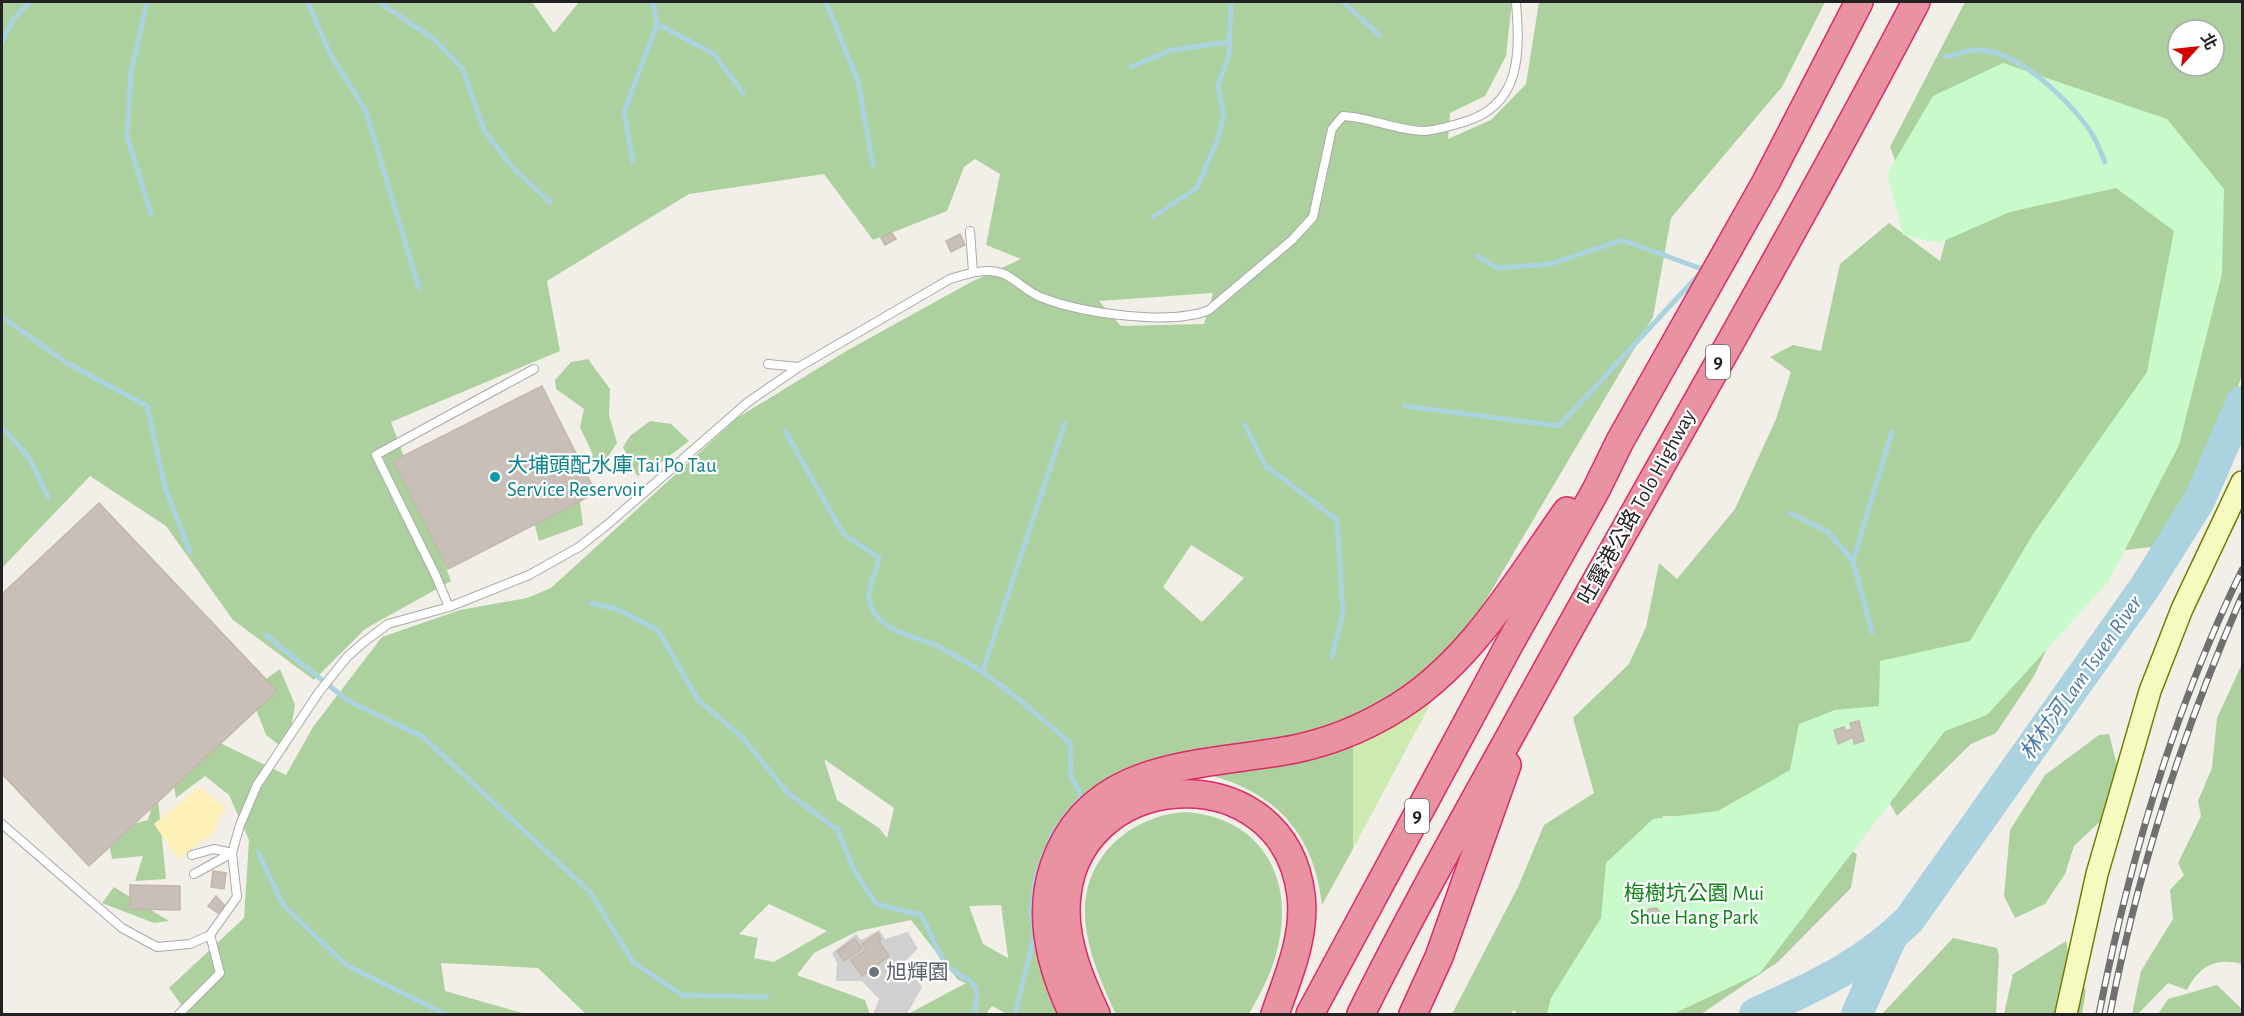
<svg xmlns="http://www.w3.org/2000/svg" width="2244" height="1016" viewBox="0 0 2244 1016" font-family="'Alegreya Sans','Noto Sans TC',sans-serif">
	<rect width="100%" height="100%" fill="#f2efe9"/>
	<polygon fill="#d0d0d0" points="879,930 885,939 908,932 918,949 904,962 922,987 907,1014 873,1014 879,999 862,981 836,981 837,963 832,953 856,934 861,940"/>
	<polygon fill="#cdebb0" points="1433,699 1353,849 1353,745 1387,729"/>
	<g fill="#add19e" fill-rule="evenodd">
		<path d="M2,2H532L554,33L579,2H1512L1506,56L1485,96L1450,113L1448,139L1491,120L1526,84L1539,2H1825L1782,87L1671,218L1653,317L1477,615C1439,661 1396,701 1339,722C1280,744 1216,743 1156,758C1079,776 1026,849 1033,927C1036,958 1049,986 1059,1014H1007L992,1006L986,1014H908L966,983L958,980L911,920L858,931L814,953L797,975L865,1000L870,1014H586L538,968L441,963L445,991L526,1014H188L169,988L244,918L249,840L229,795L205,776L176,798L172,774L212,739L286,775L313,727L382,637L460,610L527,598L551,588L737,418L848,350L971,282L1021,259L986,245L1000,174L975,159L964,167L947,211L873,240L824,174L689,194L547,281L560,351L391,422L451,581L365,629L314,680L233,620L166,526L90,476L2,568ZM1213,293L1204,324L1121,326L1099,301ZM1191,545L1244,578L1202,622L1163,587ZM824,759L894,808L887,838L879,828L837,800ZM769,904L827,931L774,962L754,958L758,938L739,934ZM1001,905L1008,957V958L983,944L969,906Z"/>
		<path d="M1965,2H2242V373C2226,437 2189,492 2152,547L2117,551L2069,602L2034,676L1996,733L1971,744L1897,816L1863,757L1821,742L1741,818L1663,816L1657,854L1777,931L1803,918L1834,850L1843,846L1857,854L1851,888L1778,962L1701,1014H1517L1514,1010L1510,1014H1452L1518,887L1544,825L1594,793L1573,718L1629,664L1646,627L1659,563L1677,579L1735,509L1776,419L1791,372L1770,357L1793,345L1821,351L1840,264L1889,223L1940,261L1954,207L1911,203L1890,147ZM2178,30H2214V66H2178Z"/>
		<polygon points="588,359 610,389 609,415 617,443 601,467 587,463 593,455 580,427 584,409 556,389 555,380 571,362"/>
		<polygon points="650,421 671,424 689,441 651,470 637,476 623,447 630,436"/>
		<polygon points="578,487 583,525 539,541 531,511"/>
		<path d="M2242,664V964C2216,957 2199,966 2187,990L2168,983L2138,1014H2132L2141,971L2173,919L2170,890L2184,875L2178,863L2201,816L2198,801L2212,768L2217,718Z"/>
		<polygon points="280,669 295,705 287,751 266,735 249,691"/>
		<polygon points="2109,734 2117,765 2109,813 2074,846 2065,874 2045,904 2015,918 2004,896 2010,830 2045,775 2099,735"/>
		<path d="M1353,745V849L1322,905C1314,835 1278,794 1210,775Z"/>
		<polygon points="157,789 166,879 135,881 143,856 112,859 107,831 148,820"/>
		<path d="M1185,812C1268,818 1298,887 1274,961C1268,980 1258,997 1249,1014H1116C1102,985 1085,946 1085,913C1084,856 1131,816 1185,812Z"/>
		<polygon points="114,887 169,921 154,923 102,903"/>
		<polygon points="1953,938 1997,948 1999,956 1996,1014 1882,1014"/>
		<polygon points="2066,941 2071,970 2086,990 2082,1014 2004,1014 2013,974"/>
		<polygon points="2217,985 2242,1009 2242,1014 2158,1014 2168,999"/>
	</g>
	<polygon fill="#fff1ba" points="199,787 225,806 213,833 179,860 154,824"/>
	<polygon fill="#c8facc" points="2003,63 2167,119 2224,189 2222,274 2179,445 2109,581 1987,715 1945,731 1760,973 1673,1014 1547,1014 1551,998 1601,918 1606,863 1653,819 1718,811 1790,770 1799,724 1835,710 1879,706 1880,661 1970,641 2033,534 2147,372 2174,231 2116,188 2010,212 1939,243 1903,235 1887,174 1933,96"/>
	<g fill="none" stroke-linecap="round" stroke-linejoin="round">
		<g stroke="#aad3df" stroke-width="5">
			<polyline points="147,2 131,73 127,136 151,214"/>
			<polyline points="308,2 330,54 366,111 419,288"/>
			<polyline points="379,2 434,39 462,68 485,132 515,170 550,202"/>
			<polyline points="653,2 657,24 714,54 743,93"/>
			<polyline points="826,2 858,82 873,165"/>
			<polyline points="1343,2 1379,35"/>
			<polyline points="2,42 12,21 30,2"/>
			<path d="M1946,57C1956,54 1967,50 1978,50C2016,50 2064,96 2086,125C2095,136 2100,150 2105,162"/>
			<polyline points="1131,67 1171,50 1229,42"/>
			<polyline points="633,162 624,112 657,24"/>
			<polyline points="1153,217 1197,188 1217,141 1224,116 1218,86 1229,55 1231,2"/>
			<polyline points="1477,256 1498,268 1550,264 1622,240 1702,269"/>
			<polyline points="2,317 67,363 147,406 165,487 190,552"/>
			<polyline points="1405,406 1559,426 1705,268"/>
			<polyline points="1245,425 1265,465 1337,520 1343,612 1332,657"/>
			<polyline points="2,427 30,459 48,497"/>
			<path d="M785,431L837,523L844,534L879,558C877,574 864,590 871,607C883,633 914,635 937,646C988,671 1028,706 1070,743L1071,777L1082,796L1053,832L1036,876L1031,909L1034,937L1015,1014"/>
			<polyline points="1790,513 1828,532 1853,561"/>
			<path d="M591,603L617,609L658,630L698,700L742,737L788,793L838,830L854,870L876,904L921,915C930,930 936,949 945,963C963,985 985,972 974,1014"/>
			<polyline points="1872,632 1853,561 1892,432"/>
			<polyline points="266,635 347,700 423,737 590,892 633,962 682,995 767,997"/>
			<polyline points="983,670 1065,423"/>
			<polyline points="258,852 283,905 346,965 445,1014"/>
		</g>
		<g stroke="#aad3df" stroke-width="32">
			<path d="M1755,1014C1814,986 1861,967 1909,920L2145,587L2199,501L2242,402"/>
			<polyline points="1857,1014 1890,940"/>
		</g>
	</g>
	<g fill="#c7bfb8" stroke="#c4b6ab" stroke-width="1.5">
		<polygon points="891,232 896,239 885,245 881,238"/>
		<polygon points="960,234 965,245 951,252 946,241"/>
		<polygon points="542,386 596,493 448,569 393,461"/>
		<polygon points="99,503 277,691 89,866 2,774 2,594"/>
		<polygon points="1859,721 1864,741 1854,744 1853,737 1838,744 1834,730 1844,727 1845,731 1852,729 1850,723"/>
		<polygon points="213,871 226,873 224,889 211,887"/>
		<polygon points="130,885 180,886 180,910 130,909"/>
		<polygon points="216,896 225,906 218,913 208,906"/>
		<polygon points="1657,908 1662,915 1659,922 1651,924 1645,916 1649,909"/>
		<polygon points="878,933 881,939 879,941 889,956 862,976 851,960 866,950 862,944"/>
		<polygon points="855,939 862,949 844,961 837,951"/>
	</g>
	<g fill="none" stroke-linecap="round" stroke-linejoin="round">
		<defs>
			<g id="lane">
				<polyline points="970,231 973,272"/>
				<polyline points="768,364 799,367"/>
				<polyline points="449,607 435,574 376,455 534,369"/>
				<path d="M2,824L122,928L157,947L190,944L210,935L237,897L232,853L240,825L257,785L319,692L347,657L364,642L388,624L449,607L529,575L579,547L607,525L748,402L799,367L950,279C967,274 986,267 1004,274C1017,280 1028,293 1043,298C1082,313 1170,326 1209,310L1292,240L1313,217L1332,129L1343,116C1370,117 1397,131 1424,131C1437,130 1451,126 1464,122C1522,105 1520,52 1516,2"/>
				<polyline points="192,855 214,849 232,853 194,874"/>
				<polyline points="179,1014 220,973 210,935"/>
			</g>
			<polyline id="secondary" points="2066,1014 2097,874 2150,691 2182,609 2242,482"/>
			<g id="highway">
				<path d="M1073,1014C1051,968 1037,916 1054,866C1090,758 1204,767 1295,749C1328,742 1359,730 1388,713C1468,668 1515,584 1567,511"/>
				<path d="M1096,1014C1081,982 1066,947 1066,910C1067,766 1283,750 1301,895C1306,936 1288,977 1275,1014"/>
				<polyline points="1310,1014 1510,643 1596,490 1620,441 1766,182 1859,2"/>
				<path d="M1361,1014C1407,921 1458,830 1509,738C1644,492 1786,250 1916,2"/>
				<polyline points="1413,1014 1439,957 1507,765"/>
			</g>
		</defs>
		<use href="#lane" stroke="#a9a9a9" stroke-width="10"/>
		<use href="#secondary" stroke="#707d05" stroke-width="24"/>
		<use href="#highway" stroke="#dc2a67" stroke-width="30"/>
		<use href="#lane" stroke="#fff" stroke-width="8"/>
		<use href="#secondary" stroke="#f7fabf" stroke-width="21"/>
		<use href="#highway" stroke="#e892a2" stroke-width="27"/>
		<defs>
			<g id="rail">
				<path d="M2099,1014C2129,862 2174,709 2242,570"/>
				<path d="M2110,1014C2138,870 2183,731 2242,596"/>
			</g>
		</defs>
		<use href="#rail" stroke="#707070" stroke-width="7"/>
		<use href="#rail" stroke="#fff" stroke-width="4.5" stroke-dasharray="14" stroke-linecap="butt"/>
	</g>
	<circle fill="#0f9aa8" stroke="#fff" stroke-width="2" cx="495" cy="477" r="6"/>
	<circle fill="#6b7280" stroke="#fff" stroke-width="2" cx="874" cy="972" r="6"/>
	<g text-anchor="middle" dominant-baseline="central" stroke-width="4.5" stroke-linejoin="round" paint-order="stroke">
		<g fill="#fff" stroke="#646464" stroke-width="1.5">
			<rect x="1706" y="345" width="24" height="34" rx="4.5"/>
			<rect x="1405" y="799" width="24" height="34" rx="4.5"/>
		</g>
		<g font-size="20" font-weight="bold" fill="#222">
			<text x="1718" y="362">9</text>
			<text x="1417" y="816">9</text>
		</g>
		<g font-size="21" fill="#0d838f" stroke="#fff" text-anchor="start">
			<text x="507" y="465">大埔頭配水庫 Tai Po Tau<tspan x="507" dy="24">Service Reservoir</tspan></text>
		</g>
		<g font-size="21" fill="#222" stroke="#fff">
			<text transform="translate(1637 507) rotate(-61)">吐露港公路 Tolo Highway</text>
		</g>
		<g font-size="21" fill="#0c8416" stroke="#fff">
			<text x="1694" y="893">梅樹坑公園 Mui<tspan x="1694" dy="24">Shue Hang Park</tspan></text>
		</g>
		<g font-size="21" fill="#5b616d" stroke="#fff" text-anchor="start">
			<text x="886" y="972">旭輝園</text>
		</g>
		<g font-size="22" font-style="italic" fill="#4a7aab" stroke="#fff">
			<text transform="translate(2081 678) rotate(-55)">林村河 Lam Tsuen River</text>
		</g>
	</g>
	<rect width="2244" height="1016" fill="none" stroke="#222222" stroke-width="6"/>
	<g transform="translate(2196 48) rotate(63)"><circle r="28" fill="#ffffff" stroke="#a7a7a7" stroke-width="1.5"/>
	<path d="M0-4.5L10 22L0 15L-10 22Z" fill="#d40000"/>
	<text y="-9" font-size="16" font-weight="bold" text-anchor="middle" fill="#222222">北</text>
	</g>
</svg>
